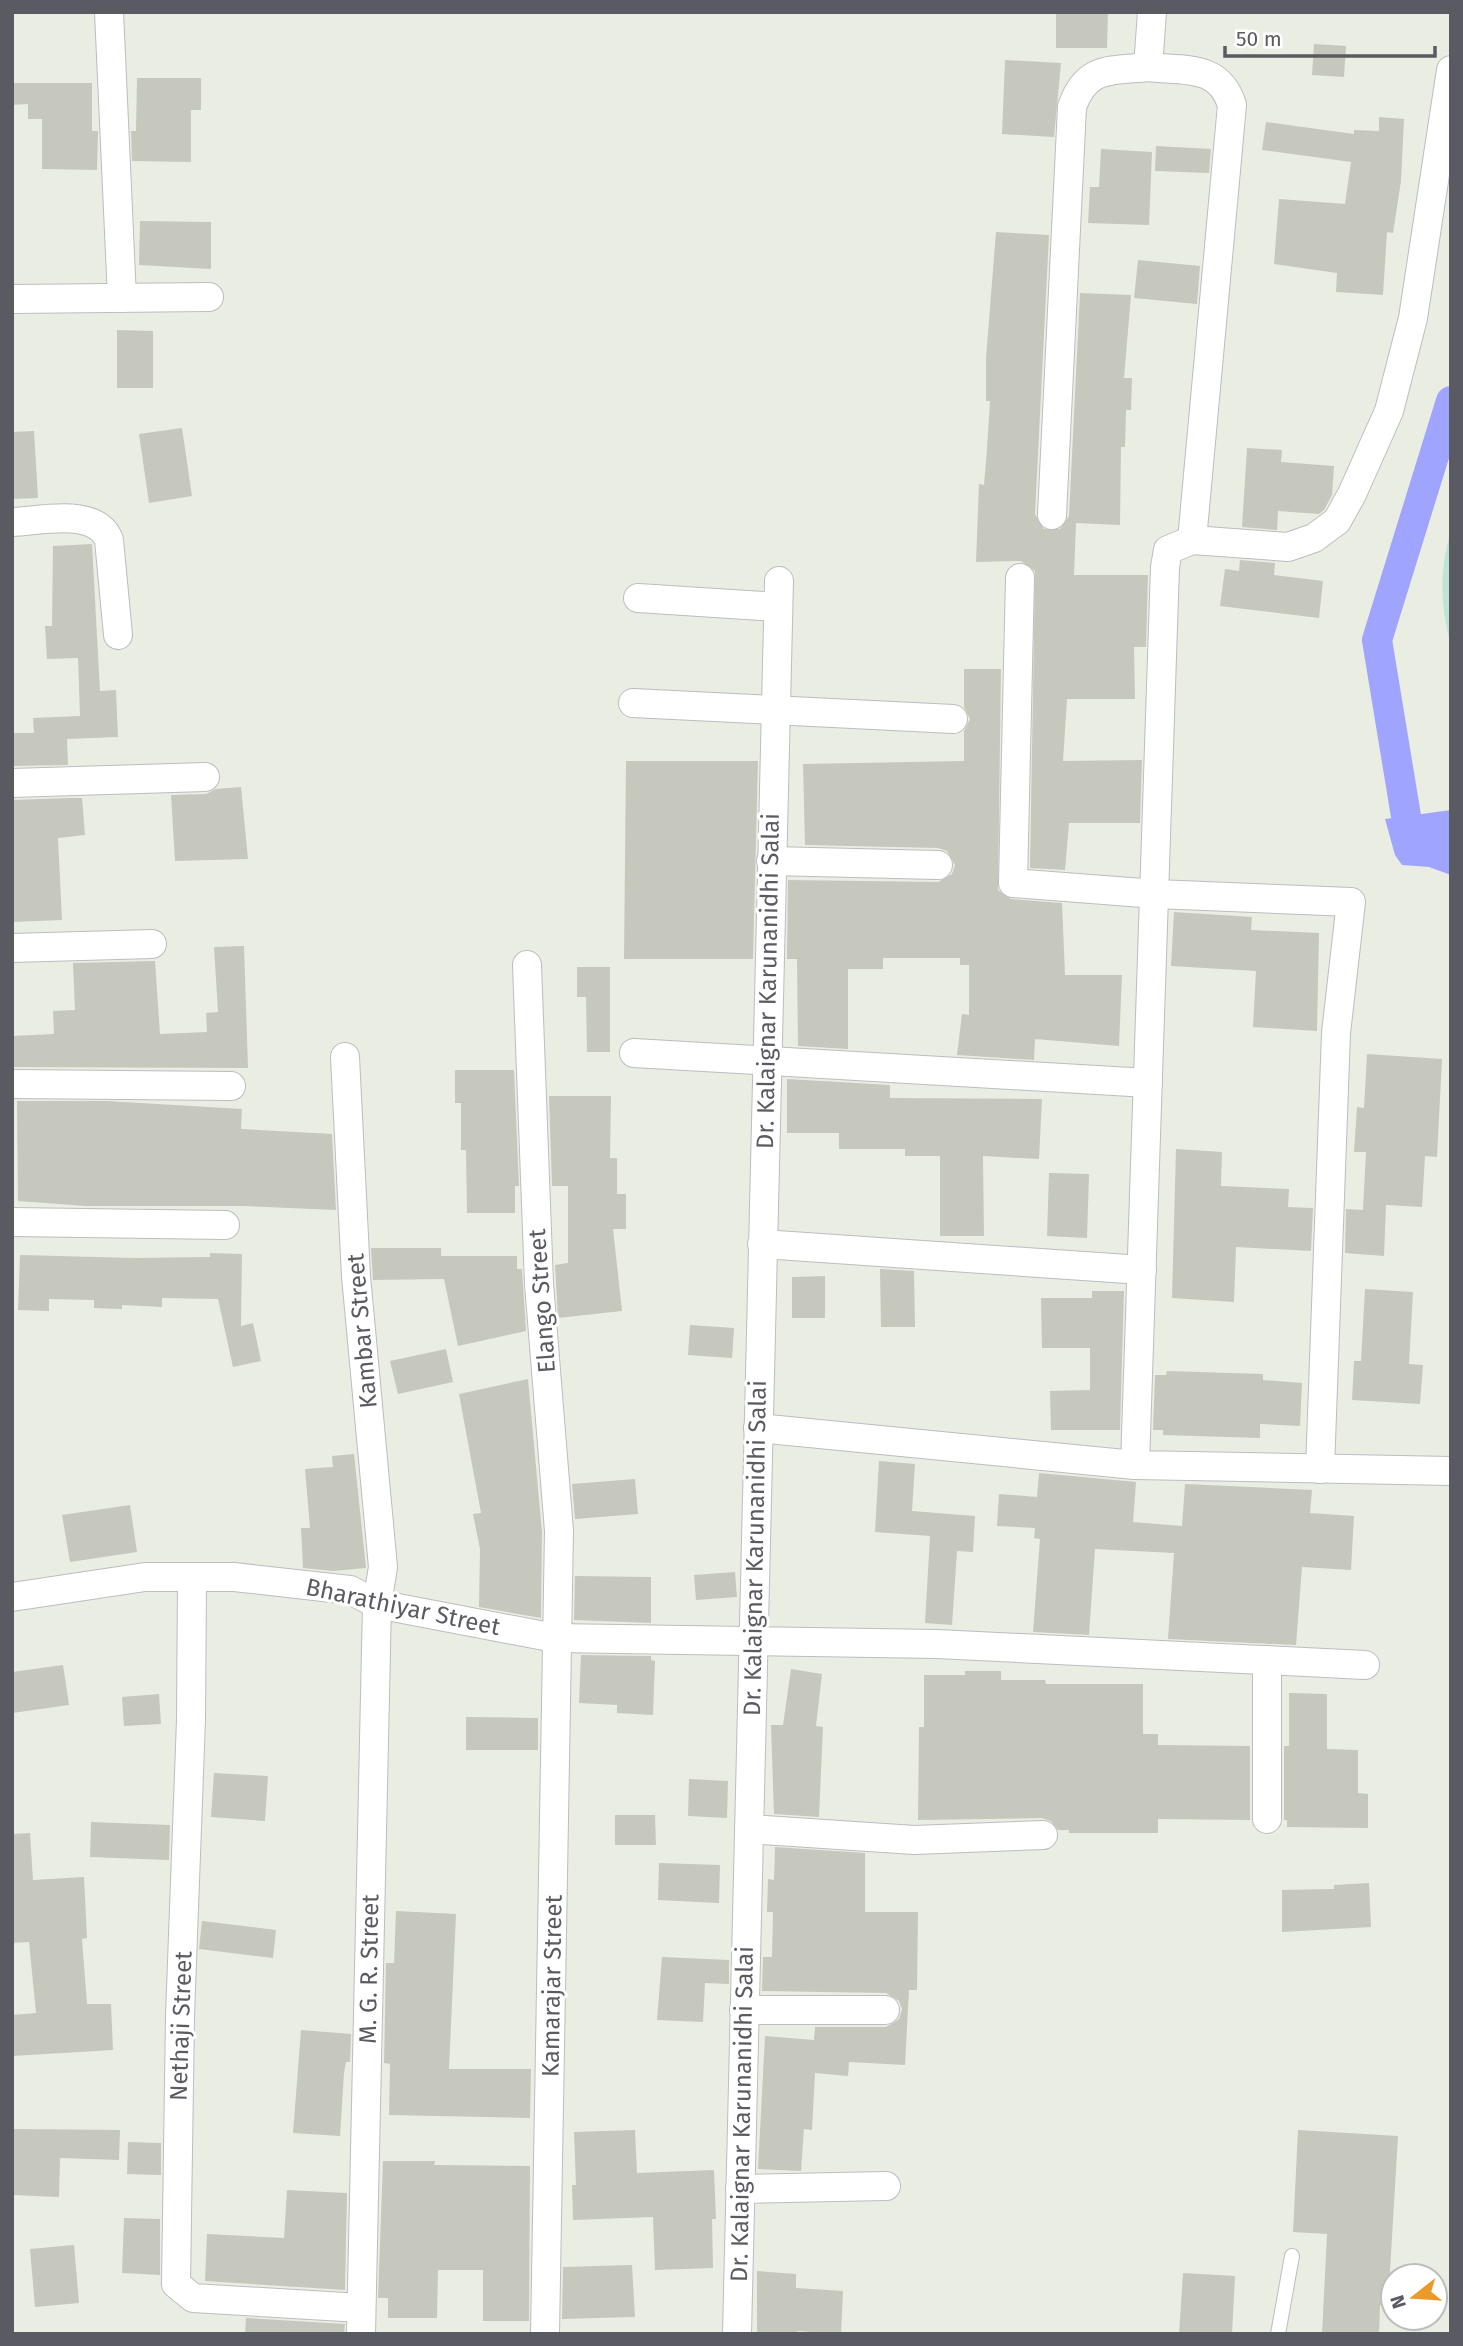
<svg xmlns="http://www.w3.org/2000/svg" width="1463" height="2346" viewBox="0 0 1463 2346" font-family="'Fira Sans',sans-serif">
	<rect width="100%" height="100%" fill="#eaede1"/>
	<path fill="#bde5d1" d="M1451,531V645C1440,604 1439,572 1451,531Z"/>
	<polygon fill="#9fa5ff" points="1451,810 1451,875 1429,867 1402,865 1395,855 1385,819"/>
	<g fill="none" stroke-linecap="round" stroke-linejoin="round">
		<polyline stroke="#9fa5ff" stroke-width="30" points="1406,816 1377,640 1451,401"/>
	</g>
	<g fill="#c6c8bd">
		<polygon points="1056,12 1108,12 1107,48 1056,48"/>
		<polygon points="1314,44 1346,46 1344,77 1312,75"/>
		<polygon points="1005,60 1061,63 1054,137 1002,134"/>
		<polygon points="137,78 201,78 201,110 191,110 191,162 132,161 131,131 136,131"/>
		<polygon points="12,83 92,83 92,131 98,131 97,170 42,169 42,119 28,119 28,104 12,105"/>
		<polygon points="1379,117 1404,119 1401,181 1393,233 1387,232 1383,295 1336,292 1337,273 1274,264 1279,199 1345,204 1351,162 1262,150 1266,122 1354,134 1354,130 1379,131"/>
		<polygon points="1156,146 1211,149 1209,173 1155,171"/>
		<polygon points="1101,149 1152,152 1149,225 1088,223 1090,187 1099,187"/>
		<polygon points="140,221 211,222 211,269 139,265"/>
		<polygon points="996,232 1049,235 1035,514 1044,529 1060,529 1069,516 1080,293 1131,295 1124,378 1132,378 1131,410 1126,410 1125,447 1121,447 1120,525 1076,523 1074,575 1148,575 1146,647 1134,647 1135,699 1067,699 1063,761 1142,760 1140,823 1069,823 1065,870 1030,868 1035,571 1021,561 976,562 979,484 984,485 987,449 990,401 986,401 986,358"/>
		<polygon points="1138,260 1200,266 1197,304 1134,298"/>
		<polygon points="117,330 153,331 153,388 117,388"/>
		<polygon points="182,428 192,496 149,503 139,434"/>
		<polygon points="34,431 38,498 12,499 12,432"/>
		<polygon points="1247,448 1282,450 1281,462 1334,466 1332,495 1324,510 1319,514 1278,511 1277,530 1242,527"/>
		<polygon points="92,544 100,691 116,690 118,737 67,739 68,765 12,766 12,733 34,733 33,718 80,716 78,658 47,659 45,626 52,626 53,546"/>
		<polygon points="1240,560 1275,563 1274,575 1323,581 1319,618 1220,606 1225,569 1239,571"/>
		<polygon points="964,669 1001,669 998,890 1011,899 1062,903 1065,975 1122,975 1119,1046 1035,1039 1034,1060 957,1055 962,1014 969,1015 969,965 960,965 960,958 883,958 883,969 848,969 848,1049 798,1046 797,959 787,959 788,880 938,882 952,874 955,865 947,851 938,848 805,845 803,764 964,761 964,731 970,719 964,707"/>
		<polygon points="626,761 758,761 753,959 624,959"/>
		<polygon points="241,787 248,859 175,861 171,795 206,794 216,789"/>
		<polygon points="69,798 82,798 85,835 58,838 62,920 12,922 12,800"/>
		<polygon points="1174,912 1252,917 1251,930 1319,933 1317,1031 1253,1027 1256,971 1171,966"/>
		<polygon points="244,946 248,1068 13,1067 12,1036 54,1034 53,1011 75,1010 73,963 155,961 160,1034 207,1032 206,1013 218,1012 214,947"/>
		<polygon points="577,967 610,967 610,1052 587,1052 586,997 577,997"/>
		<polygon points="1367,1054 1442,1059 1437,1157 1425,1156 1422,1207 1386,1205 1384,1256 1345,1253 1346,1209 1363,1210 1366,1152 1354,1152 1357,1107 1364,1108"/>
		<polygon points="455,1070 514,1070 519,1186 515,1186 515,1213 467,1213 466,1150 461,1150 461,1103 455,1103"/>
		<polygon points="787,1079 890,1085 890,1098 1042,1099 1039,1159 983,1156 984,1236 940,1236 940,1156 905,1156 905,1149 839,1149 839,1133 787,1133"/>
		<polygon points="549,1096 611,1096 610,1158 617,1158 617,1194 626,1194 626,1229 613,1229 622,1311 558,1318 555,1265 568,1263 568,1186 552,1186"/>
		<polygon points="17,1101 106,1101 242,1109 241,1129 332,1134 336,1210 243,1206 86,1206 18,1201"/>
		<polygon points="1176,1149 1222,1152 1221,1186 1289,1189 1288,1207 1313,1208 1311,1251 1236,1247 1234,1302 1172,1298"/>
		<polygon points="1049,1173 1089,1174 1087,1238 1047,1236"/>
		<polygon points="371,1248 441,1248 441,1256 517,1256 517,1269 522,1269 526,1331 458,1346 444,1279 373,1280"/>
		<polygon points="210,1253 242,1254 241,1326 253,1323 261,1361 233,1367 218,1299 162,1298 162,1307 122,1305 122,1309 94,1308 94,1300 49,1299 49,1311 18,1310 20,1255 136,1258 210,1257"/>
		<polygon points="880,1269 914,1271 915,1327 881,1327"/>
		<polygon points="825,1276 825,1318 792,1318 792,1277"/>
		<polygon points="1365,1289 1413,1292 1409,1364 1423,1365 1420,1404 1352,1400 1354,1361 1361,1361"/>
		<polygon points="1092,1291 1124,1291 1120,1430 1051,1430 1050,1391 1090,1390 1090,1348 1042,1348 1041,1298 1092,1298"/>
		<polygon points="690,1325 734,1328 732,1358 688,1355"/>
		<polygon points="446,1349 453,1382 398,1394 390,1361"/>
		<polygon points="1167,1371 1263,1374 1263,1380 1302,1383 1300,1426 1260,1424 1260,1438 1163,1435 1163,1430 1153,1430 1155,1375 1166,1375"/>
		<polygon points="528,1379 542,1532 541,1618 479,1607 480,1549 473,1514 481,1513 459,1394"/>
		<polygon points="354,1454 366,1568 333,1571 303,1568 301,1528 310,1528 305,1469 333,1467 332,1456"/>
		<polygon points="879,1461 915,1464 912,1511 975,1516 973,1552 957,1551 952,1625 925,1623 930,1536 875,1532"/>
		<polygon points="1039,1473 1136,1482 1133,1522 1182,1526 1185,1484 1312,1490 1310,1513 1354,1516 1351,1570 1302,1567 1296,1645 1168,1639 1174,1553 1095,1549 1089,1635 1033,1632 1040,1539 1034,1538 1035,1528 997,1526 999,1494 1037,1497"/>
		<polygon points="635,1479 638,1514 575,1519 572,1484"/>
		<polygon points="130,1505 137,1552 70,1562 62,1515"/>
		<polygon points="735,1572 737,1597 696,1600 694,1575"/>
		<polygon points="575,1576 651,1577 651,1623 574,1620"/>
		<polygon points="581,1655 651,1656 651,1660 655,1661 653,1715 617,1713 617,1705 579,1703"/>
		<polygon points="63,1665 69,1705 12,1713 12,1672"/>
		<polygon points="791,1669 822,1674 816,1726 823,1727 819,1817 774,1814 771,1725 783,1725"/>
		<polygon points="965,1671 1001,1671 1001,1680 1045,1680 1046,1684 1143,1684 1143,1734 1158,1734 1158,1745 1250,1746 1250,1820 1158,1819 1158,1833 1069,1833 1069,1830 1058,1830 1051,1821 1042,1818 918,1820 919,1727 924,1727 924,1675 965,1675"/>
		<polygon points="1289,1693 1327,1694 1327,1749 1358,1750 1358,1793 1368,1794 1368,1828 1287,1827 1287,1820 1284,1820 1284,1746 1289,1746"/>
		<polygon points="159,1694 161,1724 124,1726 122,1697"/>
		<polygon points="466,1717 538,1718 538,1750 466,1750"/>
		<polygon points="214,1773 268,1776 265,1821 211,1817"/>
		<polygon points="689,1779 728,1781 727,1818 688,1816"/>
		<polygon points="615,1815 655,1815 656,1845 615,1845"/>
		<polygon points="91,1822 170,1825 169,1860 90,1857"/>
		<polygon points="30,1833 33,1880 84,1877 87,1938 82,1939 87,2004 111,2004 113,2050 12,2056 12,2015 36,2013 29,1942 12,1943 12,1834"/>
		<polygon points="775,1847 865,1853 865,1912 918,1912 917,1990 909,1990 905,2065 849,2062 848,2076 815,2073 812,2130 804,2129 801,2171 758,2169 765,2036 814,2040 815,2027 886,2027 899,2019 902,2009 899,2001 886,1993 762,1991 763,1957 772,1957 773,1912 767,1912 768,1879 774,1880"/>
		<polygon points="659,1863 720,1865 719,1903 658,1900"/>
		<polygon points="1369,1883 1371,1927 1282,1932 1282,1890 1334,1889 1334,1885"/>
		<polygon points="396,1911 456,1914 449,2069 531,2069 530,2118 389,2115 390,2064 384,2063 386,1963 394,1963"/>
		<polygon points="202,1921 276,1930 273,1958 199,1949"/>
		<polygon points="662,1957 729,1960 729,1984 705,1983 703,2022 657,2020"/>
		<polygon points="301,2030 351,2034 350,2062 346,2062 344,2073 340,2136 293,2133"/>
		<polygon points="12,2129 120,2130 119,2160 60,2158 59,2197 12,2195"/>
		<polygon points="635,2130 637,2173 714,2170 716,2219 712,2219 713,2268 655,2270 653,2217 573,2220 572,2185 576,2185 574,2132"/>
		<polygon points="1298,2130 1398,2136 1388,2305 1380,2305 1379,2334 1322,2334 1327,2234 1293,2232"/>
		<polygon points="128,2142 161,2143 161,2175 127,2174"/>
		<polygon points="383,2161 435,2161 434,2165 530,2166 529,2321 483,2321 483,2270 438,2270 437,2318 388,2318 388,2298 378,2298"/>
		<polygon points="287,2190 347,2193 345,2290 205,2281 207,2234 284,2238"/>
		<polygon points="124,2218 160,2219 160,2275 122,2273"/>
		<polygon points="74,2245 79,2303 35,2307 30,2249"/>
		<polygon points="632,2265 635,2317 562,2319 563,2267"/>
		<polygon points="757,2271 796,2274 796,2288 843,2291 841,2334 797,2331 797,2334 757,2334"/>
		<polygon points="1183,2273 1235,2276 1232,2334 1179,2334"/>
		<polygon points="246,2318 345,2324 344,2334 245,2334"/>
	</g>
	<g fill="none" stroke-linecap="round" stroke-linejoin="round">
		<defs>
			<polyline id="lane" points="1278,2334 1292,2256"/>
			<g id="street">
				<polyline points="109,12 122,298"/>
				<path d="M1152,12L1148,67C1185,71 1219,64 1232,105L1192,540L1168,550L1165,567L1135,1465L1451,1471"/>
				<polyline points="12,299 209,297"/>
				<path d="M1052,515L1072,107C1086,66 1110,71 1148,67"/>
				<path d="M12,522C41,521 96,507 109,540L118,635"/>
				<polyline points="1192,540 1288,547 1314,538 1337,521 1352,494 1389,411 1413,318 1451,70"/>
				<polyline points="1020,578 1013,883 1156,894 1351,902 1336,1033 1320,1469"/>
				<polyline points="638,598 778,607"/>
				<polyline points="633,703 953,719"/>
				<polyline points="12,783 205,777"/>
				<polyline points="771,861 938,865"/>
				<polyline points="12,948 152,944"/>
				<polyline points="527,965 539,1284 559,1531 545,2334"/>
				<polyline points="634,1053 1148,1083"/>
				<polyline points="345,1057 356,1276 383,1567 377,1604 361,2334"/>
				<polyline points="12,1084 231,1086"/>
				<polyline points="12,1222 225,1225"/>
				<polyline points="762,1244 1142,1270"/>
				<polyline points="758,1428 1135,1465"/>
				<polyline points="192,1578 191,1720 180,2016 176,2284 193,2298 361,2308"/>
				<polyline points="12,1597 145,1577 234,1577 350,1590 377,1604 555,1638 937,1644 1365,1665"/>
				<polyline points="1267,1819 1267,1660"/>
				<polyline points="749,1829 914,1840 1043,1835"/>
				<polyline points="744,2010 885,2010"/>
				<polyline points="740,2189 886,2186"/>
				<polyline points="737,2334 779,581"/>
			</g>
		</defs>
		<use href="#lane" stroke="#bcbcc3" stroke-width="16"/>
		<use href="#street" stroke="#bcbcc3" stroke-width="30"/>
		<use href="#lane" stroke="#fff" stroke-width="14"/>
		<use href="#street" stroke="#fff" stroke-width="28"/>
	</g>
	<g text-anchor="middle" dominant-baseline="central" stroke-width="6" stroke-linejoin="round" paint-order="stroke">
		<g font-size="24" fill="#5a5a62" stroke="#fff">
			<text transform="translate(768 981) rotate(-89)">Dr. Kalaignar Karunanidhi Salai</text>
			<text transform="translate(542 1301) rotate(-94)">Elango Street</text>
			<text transform="translate(362 1331) rotate(-95)">Kambar Street</text>
			<text transform="translate(755 1548) rotate(-89)">Dr. Kalaignar Karunanidhi Salai</text>
			<text transform="translate(403 1607) rotate(12)">Bharathiyar Street</text>
			<text transform="translate(369 1969) rotate(-89)">M. G. R. Street</text>
			<text transform="translate(552 1986) rotate(-89)">Kamarajar Street</text>
			<text transform="translate(181 2026) rotate(-88)">Nethaji Street</text>
			<text transform="translate(742 2114) rotate(-89)">Dr. Kalaignar Karunanidhi Salai</text>
		</g>
	</g>
	<rect width="1463" height="2346" fill="none" stroke="#5a5a62" stroke-width="28"/>
	<g transform="translate(1414 2297) rotate(253)"><circle r="33" fill="#ffffff" stroke="#bdbdc0" stroke-width="2"/>
	<path d="M0-5L12 26L0 18L-12 26Z" fill="#ea9a2a"/>
	<text y="-10" font-size="19" font-weight="bold" text-anchor="middle" fill="#5a5a62">N</text>
	</g>
	<path d="M1225 46v10h210v-10" fill="none" stroke="#5a5a62" stroke-width="3.5"/>
	<text x="1236" y="46" font-size="21" fill="#5a5a62" stroke="#ffffff" stroke-width="5" paint-order="stroke">50 m</text>
</svg>
